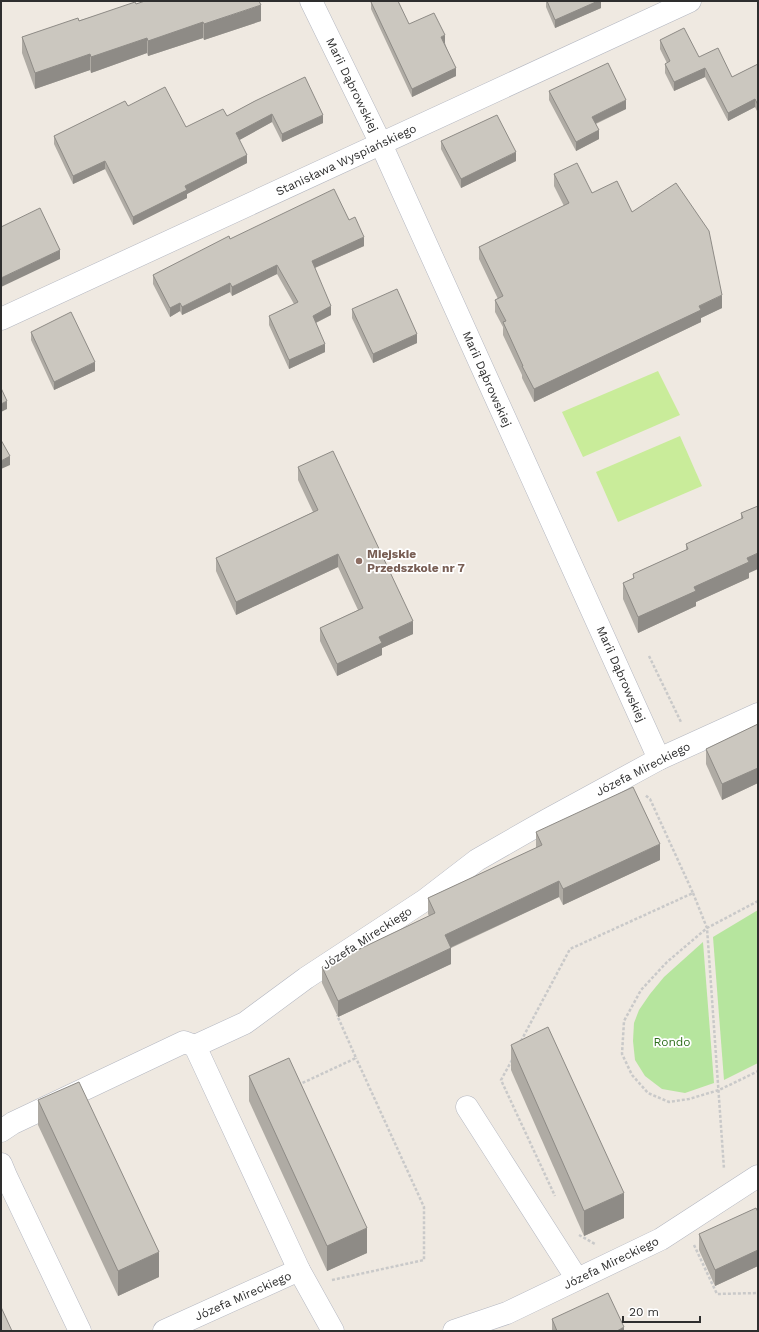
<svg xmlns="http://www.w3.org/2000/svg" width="759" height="1332" viewBox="0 0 759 1332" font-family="'Work Sans',sans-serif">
	<rect width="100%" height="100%" fill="#efe9e1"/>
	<g fill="#b6e59e">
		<polygon points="758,910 758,1063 724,1080 713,937"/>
		<polygon points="703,942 714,1083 685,1093 662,1089 645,1076 635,1060 633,1041 634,1023 639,1010 650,994 664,977"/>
	</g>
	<g fill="#c9ec9a">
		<polygon points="658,371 680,415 583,457 562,412"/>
		<polygon points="680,436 702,486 618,522 596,472"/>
	</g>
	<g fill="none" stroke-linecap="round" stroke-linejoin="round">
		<defs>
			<g id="minor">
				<polyline points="311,1 381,144 659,759"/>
				<polyline points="1,319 690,1"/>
				<polyline points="467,1107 577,1279"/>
				<polyline points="1,1131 13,1123 184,1042 195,1046"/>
				<polyline points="1,1164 6,1176 80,1331"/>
				<polyline points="299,1270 195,1046 245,1023 306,978 425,900 477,860 547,820 659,759 758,714"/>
				<polyline points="164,1331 299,1270 333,1331"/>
				<polyline points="454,1331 507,1313 661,1239 758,1176"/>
			</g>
		</defs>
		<use href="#minor" stroke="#b4b7c1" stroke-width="23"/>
		<g stroke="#c9c9c9" stroke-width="2.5" stroke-dasharray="3 2" stroke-linecap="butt">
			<polyline points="649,656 681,722"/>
			<polyline points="693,893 707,928 724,1169"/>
			<polyline points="758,901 707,928 667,962 641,990 624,1021 622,1054 632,1075 648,1093 669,1102 689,1099 719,1090 742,1079 758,1071"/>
			<polyline points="521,1041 570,949 693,893 650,799 645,795"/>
			<polyline points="512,1060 501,1080 555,1196"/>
			<polyline points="298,1085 356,1058 337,1015"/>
			<polyline points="579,1235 595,1244"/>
			<polyline points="694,1245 717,1294 758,1293"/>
			<polyline points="332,1280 424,1260 424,1207 356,1058"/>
		</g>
		<use href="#minor" stroke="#fff" stroke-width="22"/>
	</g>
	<g fill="#afaba4">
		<polygon points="546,1 601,1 601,8 555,28 546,7"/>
		<polygon points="371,2 409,24 445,43 456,76 412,97 371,9"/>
		<polygon points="136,4 261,21 204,40 203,38 148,56 147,53 91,73 90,70 35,89 22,53 22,37"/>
		<polygon points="660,40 699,57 732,77 758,64 758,113 755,107 728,121 705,77 674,91 665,73 665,64 667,63 660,49"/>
		<polygon points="549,91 626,109 596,124 599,139 576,151 549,100"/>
		<polygon points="255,101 323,123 282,142 272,122 239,140 247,163 187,194 187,198 133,225 105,169 73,184 54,144 54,136 128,106 186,127 227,116"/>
		<polygon points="441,141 516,161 461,188 441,149"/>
		<polygon points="554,174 632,212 722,308 701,318 701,322 534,402 522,378 522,375 503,335 503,327 495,312 495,300 498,299 479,259 479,247 564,206 554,186"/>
		<polygon points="349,220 364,246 315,268 331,315 316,323 325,352 289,369 269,325 269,316 294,304 277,274 232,296 230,292 182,315 180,311 170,317 153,284 153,275 230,239"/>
		<polygon points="352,309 417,343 373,363 352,318"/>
		<polygon points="31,332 95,371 54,390 31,340"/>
		<polygon points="298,467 413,634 382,648 382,655 337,676 320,641 320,628 358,610 338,567 236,615 216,571 216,558 313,512 298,480"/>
		<polygon points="758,506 749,573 749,578 696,602 696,606 638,633 623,599 623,583 633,578 633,574 686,550 686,544 741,519 741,513"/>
		<polygon points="758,724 758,783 722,800 706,764 706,749"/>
		<polygon points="536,832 660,860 563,905 559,897 451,948 451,964 338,1017 322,983 322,967 429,916 428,914 428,898 536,848"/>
		<polygon points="511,1045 624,1218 584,1236 511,1070"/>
		<polygon points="249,1076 367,1253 327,1271 249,1101"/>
		<polygon points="38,1100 159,1277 118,1296 38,1125"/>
		<polygon points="758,1212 758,1266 715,1286 699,1250 699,1234"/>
		<polygon points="552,1319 624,1331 552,1331"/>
	</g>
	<g fill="#8e8b86">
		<polygon points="598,1 601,1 601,8 555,28 555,20"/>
		<polygon points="261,5 261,21 204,40 204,24"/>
		<polygon points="203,22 203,38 148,56 148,41"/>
		<polygon points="445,35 445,43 441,45 441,37"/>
		<polygon points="147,38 147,53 91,73 91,57"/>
		<polygon points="90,54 90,70 35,89 35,73"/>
		<polygon points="456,68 456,76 412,97 412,89"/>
		<polygon points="705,68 705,77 674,91 674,82"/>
		<polygon points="755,99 755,107 728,121 728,113"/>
		<polygon points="626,100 626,109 592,125 592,117"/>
		<polygon points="272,114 272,122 236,142 236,133"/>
		<polygon points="323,115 323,123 282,142 282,134"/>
		<polygon points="599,130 599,139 576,151 576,142"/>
		<polygon points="516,152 516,161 461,188 461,179"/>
		<polygon points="247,155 247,163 187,194 187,198 133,225 133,217 185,186"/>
		<polygon points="105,161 105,169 73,184 73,176"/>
		<polygon points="364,237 364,246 312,269 312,261"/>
		<polygon points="60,250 60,259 1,287 1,278"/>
		<polygon points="277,265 277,274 232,296 232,287"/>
		<polygon points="230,283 230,292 182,315 182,307"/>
		<polygon points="722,295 722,308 701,318 701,322 534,402 534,389"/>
		<polygon points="180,303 180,311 170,317 170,308"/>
		<polygon points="331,306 331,315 313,324 313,316"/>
		<polygon points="417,334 417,343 373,363 373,354"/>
		<polygon points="325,344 325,352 289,369 289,360"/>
		<polygon points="95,362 95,371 54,390 54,382"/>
		<polygon points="7,401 7,409 1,412 1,404"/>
		<polygon points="10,456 10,465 1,469 1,461"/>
		<polygon points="758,553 758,569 749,573 749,578 696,602 696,606 638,633 638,617 747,558"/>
		<polygon points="338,554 338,567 236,615 236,602"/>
		<polygon points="413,621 413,634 382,648 382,655 337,676 337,664 379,637"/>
		<polygon points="758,768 758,783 722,800 722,784"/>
		<polygon points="660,844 660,860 563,905 563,889"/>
		<polygon points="559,881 559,897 445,950 445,935"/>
		<polygon points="451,948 451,964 338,1017 338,1001"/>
		<polygon points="624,1193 624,1218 584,1236 584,1211"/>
		<polygon points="367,1228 367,1253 327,1271 327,1246"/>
		<polygon points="758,1250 758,1266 715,1286 715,1270"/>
		<polygon points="159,1252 159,1277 118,1296 118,1271"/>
		<polygon points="624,1327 624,1331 617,1331"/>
	</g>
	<g fill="#cbc7bf" stroke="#8e8b86">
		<polygon points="145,1 259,1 261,5 204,24 203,22 148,41 147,38 91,57 90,54 35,73 22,37 78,18 79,21 135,2 136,4"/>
		<polygon points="372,1 398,1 409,24 434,13 445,35 441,37 456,68 412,89 371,2"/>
		<polygon points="547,1 598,1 555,20"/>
		<polygon points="684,28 699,57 718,48 732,77 758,64 758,105 755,99 728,113 705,68 674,82 665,64 670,61 660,40"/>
		<polygon points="608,63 626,100 592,117 599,130 576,142 549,91"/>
		<polygon points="305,77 323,115 282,134 272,114 236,133 247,155 185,186 187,190 133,217 105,161 73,176 54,136 125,101 128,106 165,87 186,127 223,109 227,116 255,101"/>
		<polygon points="497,115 516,152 461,179 441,141"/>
		<polygon points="577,163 592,193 617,181 632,212 676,183 709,231 722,295 699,306 701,310 534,389 522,366 523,366 503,322 506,321 495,300 503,296 479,247 569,203 554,174"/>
		<polygon points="334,189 349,220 355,217 364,237 312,261 331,306 313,316 325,344 289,360 269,316 298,302 277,265 232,287 230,283 182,307 180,303 170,308 153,275 229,236 230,239"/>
		<polygon points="40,208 60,250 1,278 1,227"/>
		<polygon points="397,289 417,334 373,354 352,309"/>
		<polygon points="71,312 95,362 54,382 31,332"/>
		<polygon points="1,388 7,401 1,404"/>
		<polygon points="1,440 10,456 1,461"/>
		<polygon points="333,451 413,621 379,637 382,643 337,664 320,628 363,608 338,554 236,602 216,558 318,510 298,467"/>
		<polygon points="758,506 758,553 747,558 749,562 694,587 696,591 638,617 623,583 634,578 633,574 688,549 686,544 743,518 741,513"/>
		<polygon points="758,724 758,768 722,784 706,749"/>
		<polygon points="633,787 660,844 563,889 559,881 445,935 451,948 338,1001 322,967 435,913 428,898 542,845 536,832"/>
		<polygon points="548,1027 624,1193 584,1211 511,1045"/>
		<polygon points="289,1058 367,1228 327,1246 249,1076"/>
		<polygon points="79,1082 159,1252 118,1271 38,1100"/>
		<polygon points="756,1208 758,1212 758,1250 715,1270 699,1234"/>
		<polygon points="608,1293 624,1327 617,1331 557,1331 552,1319"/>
		<polygon points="1,1307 12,1331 1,1331"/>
	</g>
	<circle fill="#8d6e63" stroke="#fff" stroke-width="1.5" cx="359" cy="561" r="4"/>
	<g text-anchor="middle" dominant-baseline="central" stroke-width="3.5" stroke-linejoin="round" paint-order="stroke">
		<g font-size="12" fill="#2e2e2e" stroke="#fff">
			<text transform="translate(352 85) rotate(64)">Marii Dąbrowskiej</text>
			<text transform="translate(346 160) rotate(-25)">Stanisława Wyspiańskiego</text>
			<text transform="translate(487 379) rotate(66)">Marii Dąbrowskiej</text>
			<text transform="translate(621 674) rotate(66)">Marii Dąbrowskiej</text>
			<text transform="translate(643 769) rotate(-27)">Józefa Mireckiego</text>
			<text transform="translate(367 938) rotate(-33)">Józefa Mireckiego</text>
			<text transform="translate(611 1263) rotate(-26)">Józefa Mireckiego</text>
			<text transform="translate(243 1296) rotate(-24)">Józefa Mireckiego</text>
		</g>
		<g font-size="12" font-weight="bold" fill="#785e54" stroke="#fff" text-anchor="start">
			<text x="367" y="554">Miejskie<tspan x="367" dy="14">Przedszkole nr 7</tspan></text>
		</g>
		<g font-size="12" fill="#2c6e1b" stroke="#fff">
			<text x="672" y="1042">Rondo</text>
		</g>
	</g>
	<rect width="759" height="1332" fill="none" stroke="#2e2e2e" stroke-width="4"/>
	<path d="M623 1316v6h77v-6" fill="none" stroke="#2e2e2e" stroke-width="2"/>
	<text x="629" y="1316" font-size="12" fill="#2e2e2e" stroke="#ffffff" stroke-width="3" paint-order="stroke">20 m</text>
</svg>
